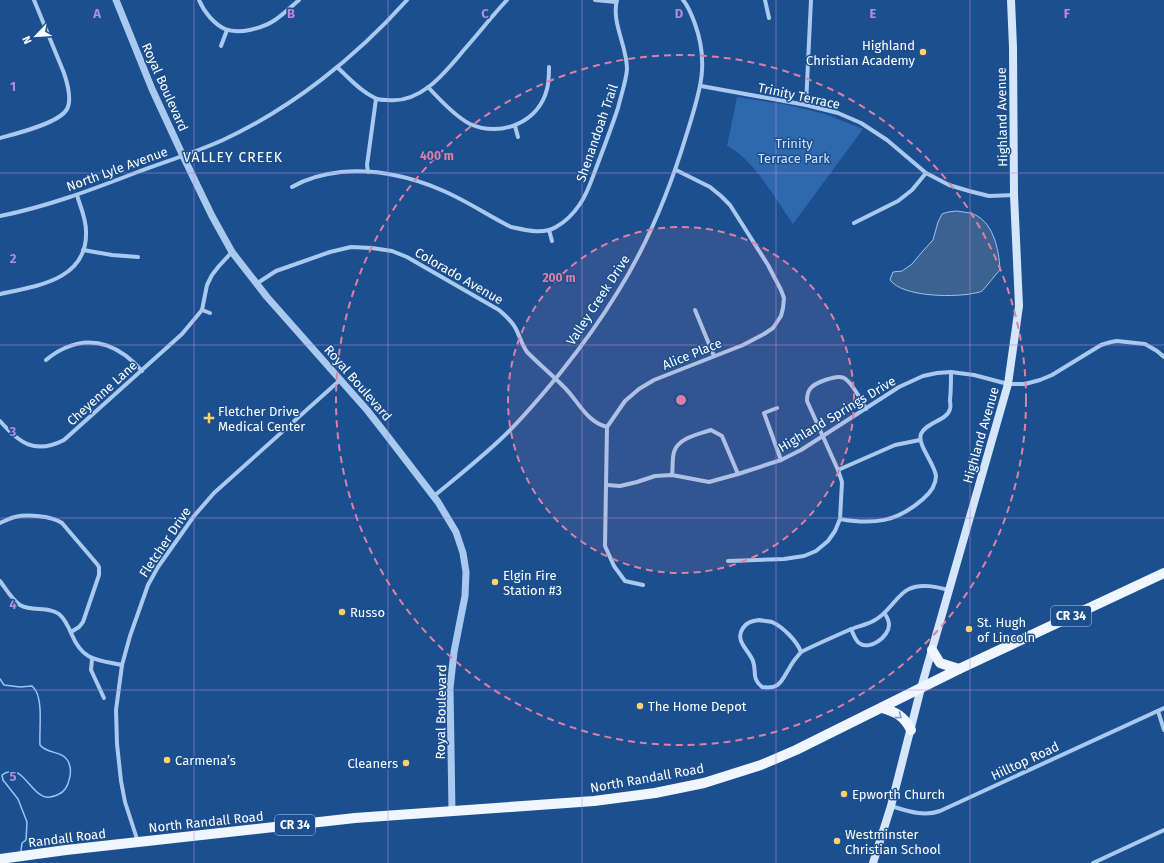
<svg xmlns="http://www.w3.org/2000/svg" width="1164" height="863" viewBox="0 0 1164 863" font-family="'Fira Sans',sans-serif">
	<rect width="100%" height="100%" fill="#1b4f8f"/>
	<path fill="#2e69ad" d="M737,97L788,105L825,114L863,129L793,224C777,201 752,157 727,146Z"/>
	<path fill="#3c6290" stroke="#9cc4f0" d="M957,211C961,212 966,212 970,213C993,219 999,249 1000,270C994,276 988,285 982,291C979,293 973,293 970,294C951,297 903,297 890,280L891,277L893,272L902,271L912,264L922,252L933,240L938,222L942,214L948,212Z"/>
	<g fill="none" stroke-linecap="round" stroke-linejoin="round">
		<path stroke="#9cc4f0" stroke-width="1.5" d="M0,679L4,685L20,687L32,686C34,688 35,689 36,691C43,704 39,731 40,745C47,754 63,751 68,761C71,767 71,774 69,780C68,786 64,792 59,794C53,797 46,799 41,795C28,788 20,762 2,775L3,780L18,799L27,822L26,840L22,843L21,851"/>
		<g stroke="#a9c9ee" stroke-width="4">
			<path d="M199,0C204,12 214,24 225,29C239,35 263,28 275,20C284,14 291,7 299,0"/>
			<polyline points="595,0 616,2"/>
			<polyline points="765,0 769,18"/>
			<polyline points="221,46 227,30"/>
			<path d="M337,67C349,78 360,91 375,98C378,100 383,100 387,100C420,104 444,74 463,51C478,34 492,16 507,0"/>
			<polyline points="701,86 806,105 838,113 861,123 887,140 926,173 949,185 969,191 989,196 1014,195"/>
			<path d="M428,87C439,99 456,117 470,124C501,138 539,122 547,89C549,82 549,74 549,67"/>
			<polyline points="806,105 811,0"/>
			<polyline points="515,126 518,137"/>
			<path d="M0,138C15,134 60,123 67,109C72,100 67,82 64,73L34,0"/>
			<polyline points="368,172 367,165 376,99"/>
			<path d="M292,187C307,178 323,174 341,172C375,169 408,176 439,189C464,199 487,215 511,227C525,230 543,235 556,227C565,222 574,213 580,204C587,194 591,182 595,171C603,150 611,129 618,108C621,95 626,82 627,69C627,46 611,22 617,0"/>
			<path d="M0,216C46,207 91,190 135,173C164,162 194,153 223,140C292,108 356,57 407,0"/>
			<polyline points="854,223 898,201 912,190 926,173"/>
			<polyline points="549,230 552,241"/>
			<polyline points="83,250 112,255 138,257"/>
			<path d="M256,284L276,271L330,252L351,247L372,248L392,251L407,257L499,310C506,316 512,321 516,329C520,337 522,345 527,352C539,364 551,374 563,386C578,400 586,422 607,427"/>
			<path d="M0,294C37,286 88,280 86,231C86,218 80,206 77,195"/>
			<polyline points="202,310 210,313"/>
			<polyline points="695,310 714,356"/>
			<path d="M46,360C52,355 58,351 65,348C95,334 122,348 142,371"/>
			<polyline points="777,408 764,413 781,460"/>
			<path d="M0,421C19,443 35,455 64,440L182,334L202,310L207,285L212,275L219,266L232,252"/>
			<polyline points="838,470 895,445 920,440"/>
			<path d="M672,475C673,468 672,459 674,452C678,438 699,434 711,430L722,436L738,474"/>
			<polyline points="607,485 620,486 637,482 655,476 672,475 709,482 738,474 781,460 801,450 899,387 923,376 937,373 951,372 974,375 1008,384 1025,384 1040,380 1052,375 1101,345 1111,342 1117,341 1145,344 1157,351 1164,357"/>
			<path d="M434,496C457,477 481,458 503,437C524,417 543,394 561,372C581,347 600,321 617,293C648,244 670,189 687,133C699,94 710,65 695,24C692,16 689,7 683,0"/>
			<path d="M840,519C874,525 897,522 923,499C930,493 936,486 936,476C935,464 917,445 921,434C926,422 947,421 950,409C951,406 950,403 950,400C951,391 951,382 951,372"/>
			<path d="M0,523C5,521 10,518 15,517C27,514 52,516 62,523L97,564L99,567V575L83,622L79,627L71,632"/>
			<path d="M728,561L784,559L804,556L816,551L828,541L835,531L840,519L842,482L838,470L807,401C807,397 807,393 810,389C814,383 837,374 844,378C852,382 861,400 866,409"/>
			<path d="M0,581C6,589 12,600 20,605C32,612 48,606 59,614C65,619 69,628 72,635C83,661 97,660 122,665"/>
			<polyline points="643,585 625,581 614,566 605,546 607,427 625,401 639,389 654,380 743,345 764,334 773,328 781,316 783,308 784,298 781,290 768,265 730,205 721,196 710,187 676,170"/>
			<path d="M759,620C763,621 768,621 772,622C783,627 797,641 801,652C797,657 793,661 790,667C782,680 780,690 762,687C751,678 757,672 753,661C749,650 734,641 743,628C747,622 752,621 759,620Z"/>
			<path d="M851,629C853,633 855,640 859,643C869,651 889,637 889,625C889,621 887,617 885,614"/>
			<path d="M801,652C817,644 833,637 849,630C858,626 867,625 875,620C889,613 897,594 909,589C921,583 937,587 949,590"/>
			<polyline points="92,659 91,670 104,698"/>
			<polyline points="1158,711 1164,730"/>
			<path d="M891,806C908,811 923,817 940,811L1164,708"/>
			<polyline points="138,842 125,802 121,781 117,744 116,710 122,665 130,636 148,585 158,567 194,516 214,493 340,380"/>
			<polyline points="1093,863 1164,830"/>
		</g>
		<polyline stroke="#a9c9ee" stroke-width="7" points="116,0 152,89 183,156 212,216 232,252 267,297 367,410 385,433 438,502 456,532 463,553 466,572 465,596 454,652 450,688 452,811"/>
		<polyline stroke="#d6e6fa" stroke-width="8" points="873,863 891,806 921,688 1008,384 1019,306 1014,195 1013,47 1011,0"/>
		<g stroke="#f0f6ff" stroke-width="10">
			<polyline points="932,650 940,663 959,669"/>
			<path d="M882,708C896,712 904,716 911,730"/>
			<polyline points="0,859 66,850 355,818 594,801 655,793 704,783 761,765 796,750 959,669 1164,573"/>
		</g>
	</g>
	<defs><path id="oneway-chevron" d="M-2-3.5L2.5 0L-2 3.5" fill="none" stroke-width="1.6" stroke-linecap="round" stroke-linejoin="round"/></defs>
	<use stroke="#7b9ac1" href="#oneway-chevron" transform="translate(899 716) rotate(37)"/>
	<path fill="none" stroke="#b68bdc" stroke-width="1" stroke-opacity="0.55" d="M194,0V863M388,0V863M582,0V863M776,0V863M970,0V863M0,173H1164M0,345H1164M0,518H1164M0,690H1164"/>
	<circle cx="681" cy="400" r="173" fill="#dd80a5" fill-opacity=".12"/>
	<g fill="none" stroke="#dd80a5" stroke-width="2" stroke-dasharray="7 5">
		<circle cx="681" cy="400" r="173"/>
		<circle cx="681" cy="400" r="345"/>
	</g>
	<g fill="#ffd166" stroke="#1b4f8f" stroke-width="1.5">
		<circle cx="923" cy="52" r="4"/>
		<path d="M207 412h4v4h4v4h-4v4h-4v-4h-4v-4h4z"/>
		<circle cx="495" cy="582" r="4"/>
		<circle cx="342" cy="612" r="4"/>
		<circle cx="969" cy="629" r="4"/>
		<circle cx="640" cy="706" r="4"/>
		<circle cx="167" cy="760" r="4"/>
		<circle cx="406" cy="763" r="4"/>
		<circle cx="844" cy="794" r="4"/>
		<circle cx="837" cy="841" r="4"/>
	</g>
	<g text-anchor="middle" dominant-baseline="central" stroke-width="3" stroke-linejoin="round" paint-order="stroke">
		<g fill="#1b4f8f" stroke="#bbcadd" stroke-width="1">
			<rect x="1051" y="606" width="40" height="20" rx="3"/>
			<rect x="275" y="815" width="40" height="20" rx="3"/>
		</g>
		<g font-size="12" font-weight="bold" fill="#fff">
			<text x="1071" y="616">CR 34</text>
			<text x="295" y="825">CR 34</text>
		</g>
		<g font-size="13" fill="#fff" stroke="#1b4f8f" text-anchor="start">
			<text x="915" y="45" text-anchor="end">Highland<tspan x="915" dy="15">Christian Academy</tspan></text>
			<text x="218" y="411">Fletcher Drive<tspan x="218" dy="15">Medical Center</tspan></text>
			<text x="503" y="575">Elgin Fire<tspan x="503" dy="15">Station #3</tspan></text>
			<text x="350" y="612">Russo</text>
			<text x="977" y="622">St. Hugh<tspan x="977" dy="15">of Lincoln</tspan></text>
			<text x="648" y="706">The Home Depot</text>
			<text x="175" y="760">Carmena’s</text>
			<text x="398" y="763" text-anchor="end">Cleaners</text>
			<text x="852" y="794">Epworth Church</text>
			<text x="845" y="834">Westminster<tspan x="845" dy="15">Christian School</tspan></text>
		</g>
		<g font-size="13" fill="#fff" stroke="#1b4f8f">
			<text transform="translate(165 87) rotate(66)">Royal Boulevard</text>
			<text transform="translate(799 96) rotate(12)">Trinity Terrace</text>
			<text transform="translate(1002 117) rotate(-91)">Highland Avenue</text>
			<text transform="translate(597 133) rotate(-71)">Shenandoah Trail</text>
			<text transform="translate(117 169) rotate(-20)">North Lyle Avenue</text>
			<text transform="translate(459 276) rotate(30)">Colorado Avenue</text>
			<text transform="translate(598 300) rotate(-57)">Valley Creek Drive</text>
			<text transform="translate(692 354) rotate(-22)">Alice Place</text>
			<text transform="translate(358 383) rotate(49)">Royal Boulevard</text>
			<text transform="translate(102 393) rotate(-42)">Cheyenne Lane</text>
			<text transform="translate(837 414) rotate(-31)">Highland Springs Drive</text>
			<text transform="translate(981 435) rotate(-74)">Highland Avenue</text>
			<text transform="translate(165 542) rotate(-56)">Fletcher Drive</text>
			<text transform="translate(441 712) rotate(-89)">Royal Boulevard</text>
			<text transform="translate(1025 761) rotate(-25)">Hilltop Road</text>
			<text transform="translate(647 778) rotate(-10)">North Randall Road</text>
			<text transform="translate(206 822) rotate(-6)">North Randall Road</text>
			<text transform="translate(67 838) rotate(-7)">Randall Road</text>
		</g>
		<g font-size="13" fill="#cfe3fa" stroke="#1b4f8f">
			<text x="794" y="143">Trinity<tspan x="794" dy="15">Terrace Park</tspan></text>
		</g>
		<g font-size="14" letter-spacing="1" fill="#fff" stroke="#1b4f8f">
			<text x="233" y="157">VALLEY CREEK</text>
		</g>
	</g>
	<g font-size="13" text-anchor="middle" font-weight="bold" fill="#b68bdc" stroke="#1b4f8f" stroke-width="3" stroke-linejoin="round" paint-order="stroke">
		<text x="97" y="18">A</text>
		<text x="291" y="18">B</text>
		<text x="485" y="18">C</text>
		<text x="679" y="18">D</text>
		<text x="873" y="18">E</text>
		<text x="1067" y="18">F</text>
		<text x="13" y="91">1</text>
		<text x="13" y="263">2</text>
		<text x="13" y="436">3</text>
		<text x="13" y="609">4</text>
		<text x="13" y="781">5</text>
	</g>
	<circle cx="681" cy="400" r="6" fill="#dd80a5" stroke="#1b4f8f" stroke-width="2"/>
	<g font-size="12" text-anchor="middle" font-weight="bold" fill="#dd80a5" stroke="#1b4f8f" stroke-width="3" stroke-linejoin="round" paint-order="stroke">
		<text x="437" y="160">400 m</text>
		<text x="559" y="282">200 m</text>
	</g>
	<g transform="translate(36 36) rotate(245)" stroke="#1b4f8f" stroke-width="3" paint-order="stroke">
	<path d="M0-3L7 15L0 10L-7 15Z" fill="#ffffff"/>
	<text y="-6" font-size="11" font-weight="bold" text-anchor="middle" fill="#ffffff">N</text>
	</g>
</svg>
